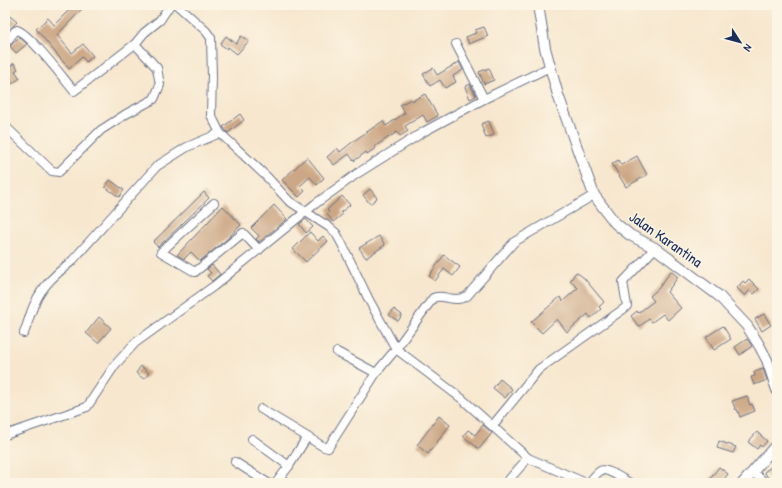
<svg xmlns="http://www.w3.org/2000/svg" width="782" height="488" viewBox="0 0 782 488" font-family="'Patrick Hand',sans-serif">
	<rect width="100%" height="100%" fill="#fcf5e5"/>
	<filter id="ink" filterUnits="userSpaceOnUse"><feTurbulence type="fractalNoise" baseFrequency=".025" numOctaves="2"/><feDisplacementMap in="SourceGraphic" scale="8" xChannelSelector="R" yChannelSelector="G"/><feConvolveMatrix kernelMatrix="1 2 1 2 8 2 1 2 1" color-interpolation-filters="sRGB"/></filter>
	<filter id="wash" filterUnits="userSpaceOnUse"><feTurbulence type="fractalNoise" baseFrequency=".012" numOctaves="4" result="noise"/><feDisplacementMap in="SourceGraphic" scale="16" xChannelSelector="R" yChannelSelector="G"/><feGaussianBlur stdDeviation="0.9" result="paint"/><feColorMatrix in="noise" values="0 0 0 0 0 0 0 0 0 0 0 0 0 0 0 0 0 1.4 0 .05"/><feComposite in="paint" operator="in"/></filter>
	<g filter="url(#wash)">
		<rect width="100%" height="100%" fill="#f7e7ce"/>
		<g id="blocks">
			<g fill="#cca785">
				<polygon points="65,5 86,5 57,35 72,53 83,44 93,56 86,62 82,57 69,69 36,29 48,18 54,25 70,9"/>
				<polygon points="5,12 17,22 5,35"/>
				<polygon points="484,27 488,36 469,44 466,37 476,33 475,30"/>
				<polygon points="226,36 236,44 241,36 249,41 237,54 228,47 227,49 220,44"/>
				<polygon points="19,37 27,44 16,53 10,46"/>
				<polygon points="459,62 463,70 453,76 456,82 445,88 440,80 430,86 423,74 433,68 437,75"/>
				<polygon points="14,63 18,69 15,71 20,78 12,84 8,79 11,76 6,70"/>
				<polygon points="489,68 494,80 484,84 479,72"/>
				<polygon points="470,84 476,96 470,99 465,87"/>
				<polygon points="425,94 438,116 427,122 423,115 405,126 408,131 400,136 397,132 374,147 376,148 367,154 366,152 354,161 349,154 334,165 327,157 337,148 340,152 355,140 383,121 386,126 405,113 400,105 411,99 412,101"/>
				<polygon points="240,114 244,120 228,133 223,127"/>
				<polygon points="489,121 494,135 486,138 481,124"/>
				<polygon points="637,156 647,175 626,187 612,164 618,160 621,165"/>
				<polygon points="307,157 324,178 317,185 310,177 300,186 305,191 299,197 282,180"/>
				<polygon points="110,180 124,190 119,197 105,187"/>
				<polygon points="370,189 377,198 370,204 363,195"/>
				<polygon points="204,192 209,198 158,247 153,242"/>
				<polygon points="342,196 350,205 341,212 343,214 333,222 327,214 329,212 327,210"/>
				<polygon points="274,205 287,219 259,242 256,239 259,236 251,228"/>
				<polygon points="223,206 241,225 227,239 200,261 191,252 184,259 177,255"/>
				<polygon points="306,219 313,227 306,233 299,224"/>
				<polygon points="310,232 318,241 323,236 328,241 306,262 293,249"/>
				<polygon points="379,236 385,245 366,258 359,248"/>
				<polygon points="444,255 460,267 453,276 444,269 435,281 429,276"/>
				<polygon points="212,265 220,274 212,281 207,276 211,273 207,269"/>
				<polygon points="671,271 678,277 667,292 681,308 668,320 663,314 652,322 649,319 639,327 631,316 637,311 638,313 654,301 650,296 658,289"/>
				<polygon points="576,272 584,278 604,302 599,307 601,309 591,318 588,314 567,332 557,319 542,333 531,322 560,297 563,301 578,288 570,281"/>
				<polygon points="749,279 759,289 754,294 750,290 745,296 737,288 743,281 745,283"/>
				<polygon points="394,309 402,315 398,321 389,315"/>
				<polygon points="764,314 771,325 762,331 755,319"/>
				<polygon points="99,317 111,328 98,343 86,333"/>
				<polygon points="723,326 731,339 714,350 706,337"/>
				<polygon points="747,339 752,346 740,355 735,347"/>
				<polygon points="141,366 149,373 144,379 136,373"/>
				<polygon points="763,369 767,380 754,385 751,377 755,376 754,372"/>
				<polygon points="500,379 512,389 505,398 493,388"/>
				<polygon points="747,396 750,405 752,404 755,411 740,417 737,409 736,410 732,401"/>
				<polygon points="439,416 450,425 428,454 417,445"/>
				<polygon points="483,425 492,433 479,449 463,436 468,430 475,435"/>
				<polygon points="757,432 767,441 762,447 760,445 757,449 748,442"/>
				<polygon points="719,441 736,447 733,453 717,448"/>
				<polygon points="777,463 777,483 772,483 764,472"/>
				<polygon points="719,467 728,474 721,483 715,483 710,479"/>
			</g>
		</g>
	</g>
	<g filter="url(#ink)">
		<use href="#blocks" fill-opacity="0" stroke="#686f85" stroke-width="1"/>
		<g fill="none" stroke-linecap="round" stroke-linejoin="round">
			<defs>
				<g id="minor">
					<polyline points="177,5 206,31 211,38 212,76 211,115 220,133 267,177 289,201 329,227 336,233 342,244 369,300 396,349 461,398 528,458 586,483"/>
					<path d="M5,44L15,31L17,30C31,35 63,78 74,91L135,44L144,33L160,20L170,5"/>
					<polyline points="456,44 484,99"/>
					<polyline points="5,126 52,171 59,172 101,130 126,114 154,99 160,85 157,68 135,44"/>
					<polyline points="214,203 161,252 195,272 243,233 259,250"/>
					<path d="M24,333C28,323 30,313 35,303C42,286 57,273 72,261L157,166L187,147L220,133"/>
					<polyline points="337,352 376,373"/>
					<path d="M261,409L324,447L328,448L376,373L396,349L433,298C443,293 454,304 467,296L514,242L594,195"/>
					<polyline points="493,425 539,369 625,308 627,306 623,282 655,248"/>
					<polyline points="5,435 87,407 115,365 135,343 214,286 315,204 358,173 425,131 484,99 550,67"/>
					<polyline points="252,439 289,466"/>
					<polyline points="235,462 268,483"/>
					<polyline points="753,472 765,483"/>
					<polyline points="276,483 289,466 307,437"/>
					<polyline points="506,483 528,458"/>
					<path d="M589,483C592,479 596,474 600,471C606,467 624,480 630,483"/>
				</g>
				<g id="tertiary">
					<polyline points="538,5 545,48 558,95 594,195 615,223 630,235 655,248 719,296 731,309 747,326 759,345 767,360 777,390"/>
					<polyline points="743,483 777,444"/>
				</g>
			</defs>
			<use href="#minor" stroke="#686f85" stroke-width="10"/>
			<use href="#tertiary" stroke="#686f85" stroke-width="12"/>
			<use href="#minor" stroke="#fff" stroke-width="8"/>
			<use href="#tertiary" stroke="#fff" stroke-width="10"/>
		</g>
	</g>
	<g text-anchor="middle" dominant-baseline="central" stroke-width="3" stroke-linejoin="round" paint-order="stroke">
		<g font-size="15" fill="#1b2f5e" stroke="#fcf5e5">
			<text transform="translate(666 239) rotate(35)">Jalan Karantina</text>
		</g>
	</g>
	<rect width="782" height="488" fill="none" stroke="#fcf5e5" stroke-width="20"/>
	<g transform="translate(740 42) rotate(126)" stroke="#fcf5e5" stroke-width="3" paint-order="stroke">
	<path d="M0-3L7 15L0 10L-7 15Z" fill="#1b2f5e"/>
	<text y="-6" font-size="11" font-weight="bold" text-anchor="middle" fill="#1b2f5e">N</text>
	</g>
</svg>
